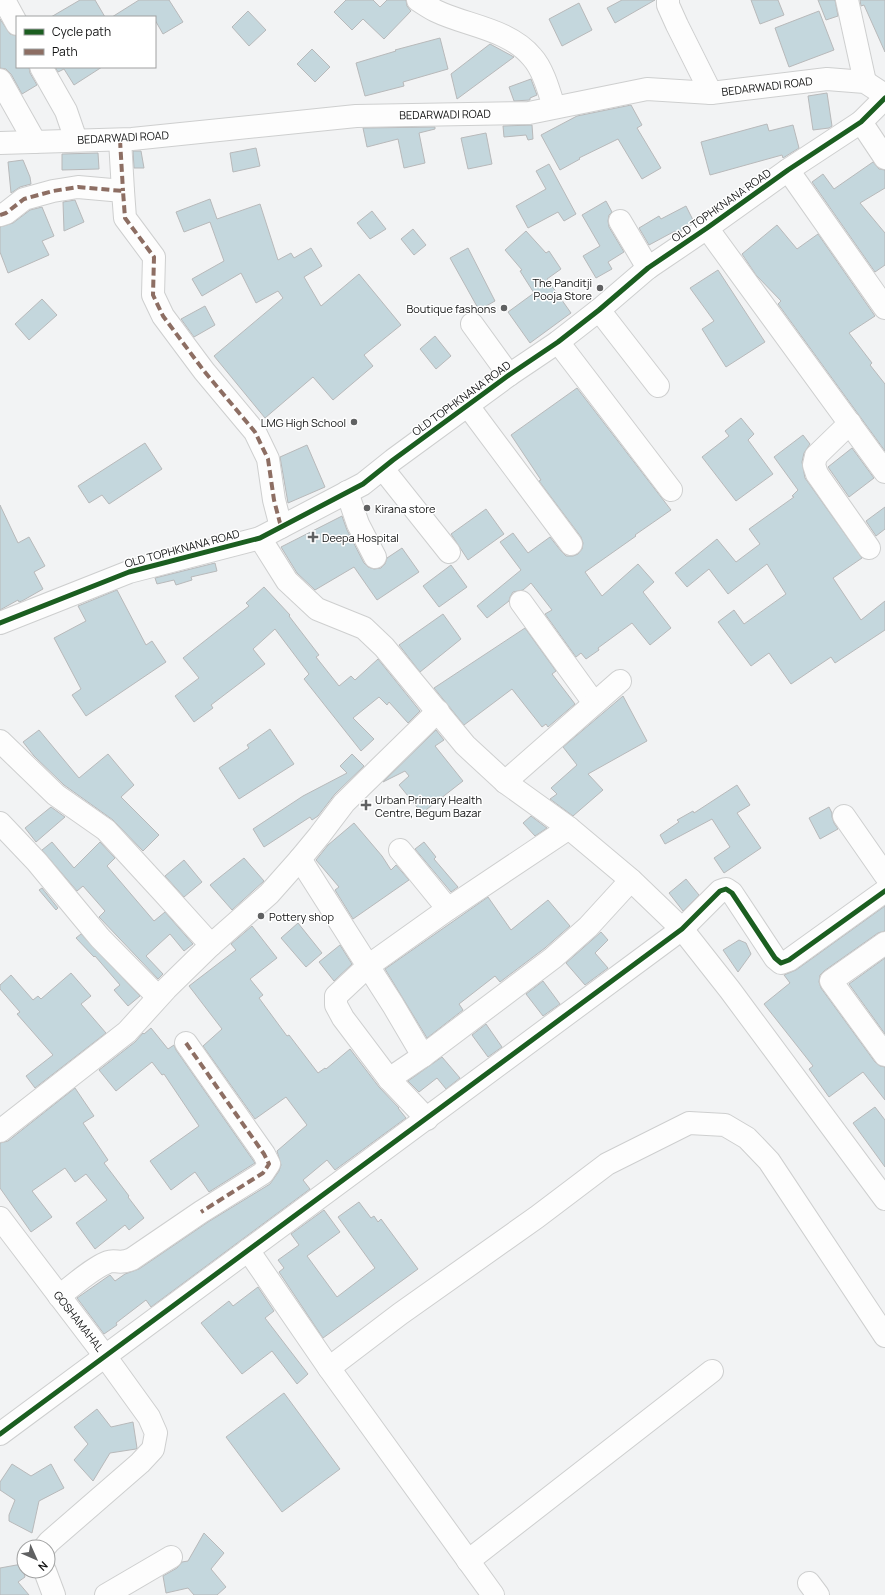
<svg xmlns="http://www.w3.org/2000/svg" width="885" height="1595" viewBox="0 0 885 1595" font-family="Manrope,sans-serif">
	<rect width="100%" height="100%" fill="#f2f3f4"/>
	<g fill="#c4d7dd" stroke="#b8b9ba">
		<polygon points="80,0 95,0 105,17 51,17"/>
		<polygon points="139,0 169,0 183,22 163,34 155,20 155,17 112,17"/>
		<polygon points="346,0 373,0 380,7 387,0 406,0 407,6 411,11 384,39 363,19 352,30 334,12"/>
		<polygon points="622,0 655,0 615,23 607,8"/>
		<polygon points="751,0 778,0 784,15 760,24"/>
		<polygon points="818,0 835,0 838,16 826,20"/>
		<polygon points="860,0 885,0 885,52 864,5 861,6"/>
		<polygon points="579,3 592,30 562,46 549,19"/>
		<polygon points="248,11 266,30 249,46 232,27"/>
		<polygon points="819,11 834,50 789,67 775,28"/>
		<polygon points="0,19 10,34 17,36 17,67 29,67 30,73 37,85 22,94 11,74 6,69 0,68"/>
		<polygon points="440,38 448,69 403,82 404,86 365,96 356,63 396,51 395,50"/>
		<polygon points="490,44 514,57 457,99 451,74"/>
		<polygon points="312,49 330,67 315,82 297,64"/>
		<polygon points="55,67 102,67 74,85 64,69 58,72"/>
		<polygon points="531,79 537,95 530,98 530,100 514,101 509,87"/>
		<polygon points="827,93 832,126 829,128 813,130 808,96"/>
		<polygon points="631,105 642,125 637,128 661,168 642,179 618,139 579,158 580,159 560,170 541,135 577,116"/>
		<polygon points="767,124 769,131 793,125 799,148 783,158 782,155 710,175 701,142"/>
		<polygon points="532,125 533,139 528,140 526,135 504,137 503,126"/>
		<polygon points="435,127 435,129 419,133 425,163 404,168 398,139 367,147 363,128"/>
		<polygon points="486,133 492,164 468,169 461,138"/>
		<polygon points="256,148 260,166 233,172 230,153"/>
		<polygon points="133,151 141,151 144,168 134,168"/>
		<polygon points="98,153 99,169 62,170 62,154"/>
		<polygon points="23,160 30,177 31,184 20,187 11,193 8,162"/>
		<polygon points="873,162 879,169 885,170 885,188 860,203 885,233 885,265 875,272 812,182 823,174 834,189"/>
		<polygon points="549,164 576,214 564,221 558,212 528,228 516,206 546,189 536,171"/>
		<polygon points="210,199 217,219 260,204 278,260 291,253 294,258 311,248 322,266 304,277 321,306 359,274 401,325 364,355 373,366 333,400 313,377 265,418 214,356 283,298 278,291 256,303 241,273 202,296 192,279 224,261 210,222 184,232 176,212"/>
		<polygon points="75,200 84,222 64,231 63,202"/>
		<polygon points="606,201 612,212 609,215 608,221 609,227 624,252 608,262 612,269 596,278 583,256 600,246 582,215"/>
		<polygon points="686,206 694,222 676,234 675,231 649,245 639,228 659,216 661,219"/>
		<polygon points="42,207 54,236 42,241 49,255 8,273 0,252 0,227 13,223 30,210"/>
		<polygon points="372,211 386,229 370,239 357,223"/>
		<polygon points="777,225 797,249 818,234 875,316 849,333 872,363 870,365 885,384 885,451 778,304 781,301 756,275 742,254"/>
		<polygon points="413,229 426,245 414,255 401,239"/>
		<polygon points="526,231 546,253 549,251 561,269 547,279 571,313 530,343 508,312 534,293 520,271 522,270 505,250"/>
		<polygon points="468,248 495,301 479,310 450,258"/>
		<polygon points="718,270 765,342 726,367 702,329 714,321 690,288"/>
		<polygon points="42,299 57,315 29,340 15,324"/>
		<polygon points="205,306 215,325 194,337 181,319"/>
		<polygon points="435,336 451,356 436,369 420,349"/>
		<polygon points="577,388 671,510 635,535 636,536 585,572 602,596 638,564 654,582 643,592 671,628 650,645 632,623 598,648 599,650 586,659 581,653 576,657 545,614 552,610 531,583 523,590 513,592 510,597 509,601 487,618 477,606 521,570 500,542 513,533 528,553 550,537 561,551 566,556 573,556 578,554 582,549 583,543 581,537 539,481 541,480 511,435"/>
		<polygon points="741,418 754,434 748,440 773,474 736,501 702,457 729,436 725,431"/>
		<polygon points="803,435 810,444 804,453 802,462 805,478 862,558 833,578 861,620 885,601 885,630 835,663 831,657 791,684 769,653 751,666 718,622 734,610 744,624 786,594 767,564 728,594 709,569 687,587 675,573 717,539 736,562 760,544 749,529 794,497 792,496 798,490 774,457"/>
		<polygon points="145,443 162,469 109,504 102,495 89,503 78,486"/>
		<polygon points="307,445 325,487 288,503 280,457"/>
		<polygon points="852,448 874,478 849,497 828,467"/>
		<polygon points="0,505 18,543 29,537 45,566 34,572 43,589 22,601 19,602 18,600 0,610"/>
		<polygon points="885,507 885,529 876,536 866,521"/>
		<polygon points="486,509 504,534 468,560 451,534"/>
		<polygon points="342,516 347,530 364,563 368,567 374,569 381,568 385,564 387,558 402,548 419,572 377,600 354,567 315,590 297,573 281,547"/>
		<polygon points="215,563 217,571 191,577 192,580 176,585 174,580 157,584 155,578"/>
		<polygon points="451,565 467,587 439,607 423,586"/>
		<polygon points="264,587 290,615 289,616 319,655 316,657 339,686 351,676 355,680 378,659 420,711 408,723 389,702 387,705 379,697 353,718 374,739 361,751 304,679 309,674 275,629 253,649 265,664 211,705 213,708 194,722 175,696 199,678 183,658 249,606 246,603"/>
		<polygon points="117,590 146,645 152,641 166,662 86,716 72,695 81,689 54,638 86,621 78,606"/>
		<polygon points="443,614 461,639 420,672 399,645"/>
		<polygon points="525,628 556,671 552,674 575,704 548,727 546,724 542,727 512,689 464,725 434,688"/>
		<polygon points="623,696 647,741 588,774 603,790 573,816 550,799 557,794 551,788 577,765 563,747"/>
		<polygon points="270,729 294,764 239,799 219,768 249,748 247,745"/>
		<polygon points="39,730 79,778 108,754 134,785 121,797 159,835 143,851 113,820 64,785 34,756 23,742"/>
		<polygon points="436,730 444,740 435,746 463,781 422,813 399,785 409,776 405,771 383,782"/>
		<polygon points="352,754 364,766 335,794 318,816 312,820 310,817 264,847 253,829 303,796 347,773 340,766"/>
		<polygon points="737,785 750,805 737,813 761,848 724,873 714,858 730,847 712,819 665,844 660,835 679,822 677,820 693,811 694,813"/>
		<polygon points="51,807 65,817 36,842 25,828"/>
		<polygon points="829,807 832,813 832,817 834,823 838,829 820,839 809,818"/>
		<polygon points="531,816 547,828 535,836 523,823"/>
		<polygon points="354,823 382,856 391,870 396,865 409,880 353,919 335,890 339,887 316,860 328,845"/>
		<polygon points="52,842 74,868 100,842 115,858 107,866 154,921 165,912 193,944 184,951 170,934 146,956 163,974 158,979 99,917 105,911 83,886 77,891 42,850"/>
		<polygon points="424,842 436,857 434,859 458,887 451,892 415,849"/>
		<polygon points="244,858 264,881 232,910 210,885"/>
		<polygon points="184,860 202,882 184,897 165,876"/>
		<polygon points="686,879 699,895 683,911 669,893"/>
		<polygon points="42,888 58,908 56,910 39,890"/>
		<polygon points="488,897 511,930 548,900 570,926 545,948 500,982 495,976 459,1004 463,1010 427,1038 385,969"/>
		<polygon points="885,906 885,931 878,933 824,971 820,975 819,982 821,988 875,1062 880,1066 885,1067 885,1100 863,1072 829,1097 809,1069 813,1066 764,1004 790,983 784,975 796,970"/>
		<polygon points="298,923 322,953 306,967 281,938"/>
		<polygon points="252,926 277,958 250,979 263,995 259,998 287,1036 289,1035 318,1073 325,1068 326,1069 350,1049 379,1087 399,1108 398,1108 406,1118 335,1170 327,1160 303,1180 310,1189 151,1307 146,1300 116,1323 117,1325 104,1334 77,1298 110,1275 115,1281 125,1274 139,1269 208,1222 270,1184 279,1171 281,1165 277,1151 307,1125 286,1097 255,1119 203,1046 222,1029 189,986 236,950 231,944"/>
		<polygon points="601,932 608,940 595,953 608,968 585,985 566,963"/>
		<polygon points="81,934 140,996 128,1006 114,990 120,985 95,956 94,957 76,938"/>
		<polygon points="739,940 746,943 751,954 738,972 723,950"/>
		<polygon points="340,945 352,964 334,981 319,962"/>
		<polygon points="885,958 885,1034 849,984"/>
		<polygon points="71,973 91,996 81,1004 106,1033 35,1088 26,1076 53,1055 17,1014 20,1012 0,989 0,985 11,975 33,1000 38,996 41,999"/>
		<polygon points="543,981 560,1004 543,1016 526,994"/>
		<polygon points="486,1024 502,1047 488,1057 472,1035"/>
		<polygon points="151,1028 168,1049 174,1045 176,1050 255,1163 209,1192 195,1172 171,1190 150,1161 199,1126 164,1074 162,1075 152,1062 116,1091 99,1070 135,1042 143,1033 144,1034"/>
		<polygon points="442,1057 460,1078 446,1089 437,1078 419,1092 408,1081"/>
		<polygon points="75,1088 94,1116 83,1123 108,1160 104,1163 129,1196 128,1197 144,1218 129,1230 125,1225 95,1249 76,1223 107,1200 86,1174 75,1182 65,1168 32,1191 52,1217 31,1232 0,1188 0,1143 8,1141"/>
		<polygon points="875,1107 885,1120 885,1167 853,1123"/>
		<polygon points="359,1202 371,1218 374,1216 378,1222 381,1219 418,1269 323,1338 279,1272 284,1268 278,1260 299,1245 291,1234 324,1210 340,1232 307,1256 337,1297 375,1268 338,1217"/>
		<polygon points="258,1287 274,1311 265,1318 308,1374 297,1384 272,1351 242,1374 201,1323 229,1301 233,1306"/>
		<polygon points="284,1393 340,1469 282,1512 226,1437"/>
		<polygon points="97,1409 111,1427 133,1422 137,1448 136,1449 110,1453 93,1481 74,1460 88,1444 74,1427"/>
		<polygon points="12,1464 31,1476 51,1464 64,1488 39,1501 32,1533 9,1521 9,1515 15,1500 0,1490 0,1482"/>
		<polygon points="204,1533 224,1553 211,1569 226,1587 217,1595 194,1595 188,1588 166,1593 163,1576 177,1568 182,1562 188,1561"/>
		<polygon points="22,1564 25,1577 18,1582 29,1595 0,1595 0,1568"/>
	</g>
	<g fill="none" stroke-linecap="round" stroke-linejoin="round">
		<defs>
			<g id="minor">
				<polyline points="4,0 17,24"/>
				<path d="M418,0C424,4 430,8 436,11C467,26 509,29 532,57C543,69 549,91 554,107"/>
				<polyline points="668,0 668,5 677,25 711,93"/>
				<polyline points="847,0 865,82"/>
				<polyline points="41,67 66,111 76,140"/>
				<polyline points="0,80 35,142"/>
				<polyline points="861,122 885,158"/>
				<polyline points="120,140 123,191"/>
				<polyline points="0,143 132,139 356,116 529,113 647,89 711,93 827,79 865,82 885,95"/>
				<polyline points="788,170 885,308"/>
				<polyline points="0,215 6,213 24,199 53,191 78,187 123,191 125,218 154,257 153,295 163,316 204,371 255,432 268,459 274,500 281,527"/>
				<polyline points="620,221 648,268"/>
				<polyline points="707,228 885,472"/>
				<polyline points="599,310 658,386"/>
				<polyline points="472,324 509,375"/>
				<polyline points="558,342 671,490"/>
				<polyline points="468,406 571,544"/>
				<polyline points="850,423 816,456 814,465 817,474 869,548"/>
				<polyline points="383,469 449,552"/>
				<polyline points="347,492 358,524 375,557"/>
				<polyline points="260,538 287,581 317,609 364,628 384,647 465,745 505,782 569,828 631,880 682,929 730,990 885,1199"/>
				<polyline points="521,602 594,703"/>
				<polyline points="0,623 129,572 260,538 363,484 393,460 509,375 558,342 599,310 648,268 707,228 788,170 861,122 885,98"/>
				<polyline points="0,741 56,795 106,830 164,893 211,945"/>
				<polyline points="505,782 620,681"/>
				<polyline points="844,816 885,875"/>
				<polyline points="0,823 37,862 100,938 158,997"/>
				<polyline points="400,850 448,909"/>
				<polyline points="300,859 319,836 344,803 438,711"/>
				<polyline points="885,943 831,981 885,1055"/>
				<polyline points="423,1056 393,1005 368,966 448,909 569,828"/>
				<polyline points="389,1079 423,1056 553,958 588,927 631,880"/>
				<polyline points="0,1131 127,1032 166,989 211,945 269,894 300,859 368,966 336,996 336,1005 343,1018 389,1079 427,1119"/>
				<polyline points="0,1218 105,1356 149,1417 156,1433 153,1449 140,1463 49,1542 45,1547"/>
				<polyline points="248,1250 329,1368 493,1595"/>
				<path d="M59,1296C73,1286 92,1268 108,1262C116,1259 119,1265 132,1259L201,1212L263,1173L269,1164L264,1154L186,1043"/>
				<polyline points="329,1368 400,1314 537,1217 607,1164 689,1123 725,1125 747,1138 769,1161 885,1336"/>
				<polyline points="0,1434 682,929 720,891 726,889 732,893 775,958 781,963 789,960 885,891"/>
				<polyline points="468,1561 712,1371"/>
				<polyline points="45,1571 54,1595"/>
				<polyline points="809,1583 818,1595"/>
				<polyline points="106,1595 171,1557"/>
			</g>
		</defs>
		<use href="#minor" stroke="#cecfcf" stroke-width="24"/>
		<use href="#minor" stroke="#fdfdfd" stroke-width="22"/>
		<g stroke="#8d6e63" stroke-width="4" stroke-dasharray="8 4" stroke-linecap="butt">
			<polyline points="120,140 123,191"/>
			<polyline points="0,215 6,213 24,199 53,191 78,187 123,191 125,218 154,257 153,295 163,316 204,371 255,432 268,459 274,500 281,527"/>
			<polyline points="186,1043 264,1154 269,1164 263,1173 201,1212"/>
		</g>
		<defs>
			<g id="cycleway">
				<polyline points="0,623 129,572 260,538 363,484 393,460 509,375 558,342 599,310 648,268 707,228 788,170 861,122 885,98"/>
				<polyline points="0,1434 682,929 720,891 726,889 732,893 775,958 781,963 789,960 885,891"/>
			</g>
		</defs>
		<use href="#cycleway" stroke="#fff" stroke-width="8"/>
		<use href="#cycleway" stroke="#1b5e20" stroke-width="5"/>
	</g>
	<g fill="#606162" stroke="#fff" stroke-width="1.5">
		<circle cx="600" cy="288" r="4"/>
		<circle cx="504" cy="308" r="4"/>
		<circle cx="354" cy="422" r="4"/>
		<circle cx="367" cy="508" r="4"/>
		<path d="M311 531h4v4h4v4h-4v4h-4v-4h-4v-4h4z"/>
		<path d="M364 799h4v4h4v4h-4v4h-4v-4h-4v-4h4z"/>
		<circle cx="261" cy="916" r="4"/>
	</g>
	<g text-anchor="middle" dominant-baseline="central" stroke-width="3" stroke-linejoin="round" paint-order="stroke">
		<g font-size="11" fill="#121313" stroke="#fff">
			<text transform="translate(767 86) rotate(-7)">BEDARWADI ROAD</text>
			<text transform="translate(445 114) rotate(-1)">BEDARWADI ROAD</text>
			<text transform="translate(123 137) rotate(-3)">BEDARWADI ROAD</text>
			<text transform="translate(721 205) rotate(-35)">OLD TOPHKNANA ROAD</text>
			<text transform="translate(461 398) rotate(-36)">OLD TOPHKNANA ROAD</text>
			<text transform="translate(182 548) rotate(-15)">OLD TOPHKNANA ROAD</text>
			<text transform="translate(79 1321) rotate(52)">GOSHAMAHAL</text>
		</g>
		<g font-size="11" fill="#121313" stroke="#fff" text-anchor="start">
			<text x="592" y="282" text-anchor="end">The Panditji<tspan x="592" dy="13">Pooja Store</tspan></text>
			<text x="496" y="308" text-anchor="end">Boutique fashons</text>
			<text x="346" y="422" text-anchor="end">LMG High School</text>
			<text x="375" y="508">Kirana store</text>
			<text x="322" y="537">Deepa Hospital</text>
			<text x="375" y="799">Urban Primary Health<tspan x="375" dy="13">Centre, Begum Bazar</tspan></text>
			<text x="269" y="916">Pottery shop</text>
		</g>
	</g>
	<rect x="16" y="16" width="140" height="52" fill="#ffffff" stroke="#a0a1a1"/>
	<rect x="24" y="29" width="20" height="6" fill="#1b5e20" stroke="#a0a1a1"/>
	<text x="52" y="36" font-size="12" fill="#121313">Cycle path</text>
	<rect x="24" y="49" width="20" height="6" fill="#8d6e63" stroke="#a0a1a1"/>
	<text x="52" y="56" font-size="12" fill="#121313">Path</text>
	<g transform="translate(36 1559) rotate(135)"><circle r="19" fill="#ffffff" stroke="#a0a1a1"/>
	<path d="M0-3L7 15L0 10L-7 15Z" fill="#606162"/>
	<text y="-6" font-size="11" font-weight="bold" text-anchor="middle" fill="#121313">N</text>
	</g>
</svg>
